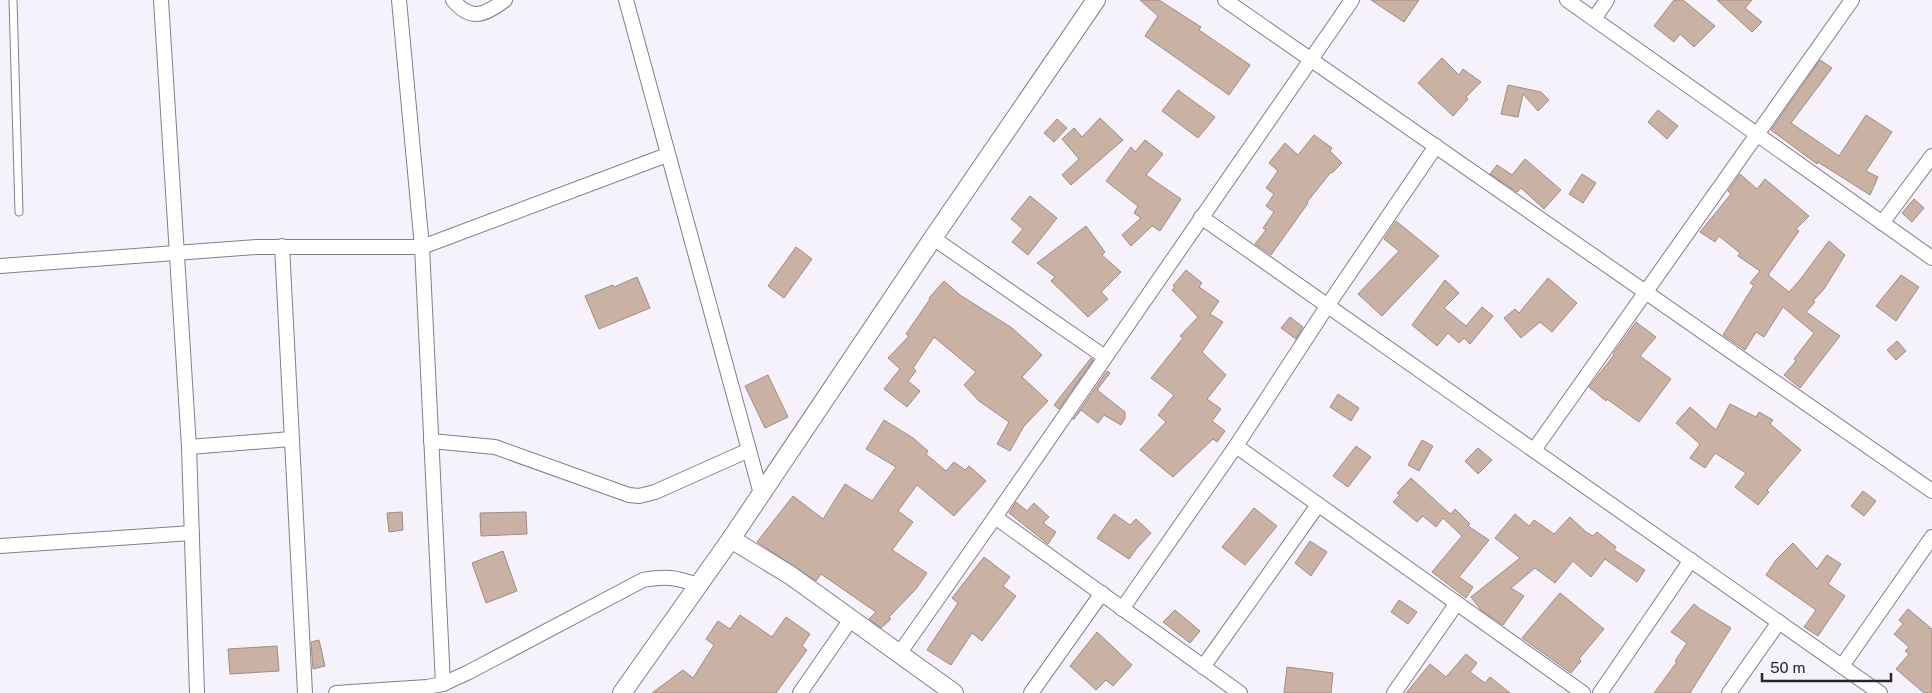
<svg xmlns="http://www.w3.org/2000/svg" width="1932" height="693" viewBox="0 0 1932 693" font-family="'Public Sans',sans-serif">
	<rect width="100%" height="100%" fill="#f6f2fc"/>
	<g fill="#c9b2a4" stroke="#a28c7e">
		<polygon points="1140,0 1159,0 1201,27 1199,30 1250,65 1229,95 1145,36 1158,16"/>
		<polygon points="1371,0 1419,0 1404,22"/>
		<polygon points="1674,0 1683,0 1715,26 1694,47 1680,34 1674,42 1654,26"/>
		<polygon points="1717,0 1752,0 1745,8 1762,22 1752,32"/>
		<polygon points="1442,58 1459,75 1463,69 1481,82 1466,97 1468,99 1453,116 1418,83"/>
		<polygon points="1820,60 1832,68 1791,123 1839,156 1866,115 1892,132 1866,171 1878,177 1870,195 1818,162 1817,164 1771,130"/>
		<polygon points="1508,85 1541,92 1549,100 1538,111 1523,94 1518,117 1501,114"/>
		<polygon points="1178,90 1215,117 1198,138 1162,111"/>
		<polygon points="1658,110 1678,126 1667,139 1648,122"/>
		<polygon points="1100,118 1123,140 1071,185 1062,175 1079,159 1062,139 1074,128 1082,137"/>
		<polygon points="1057,119 1067,128 1054,142 1044,133"/>
		<polygon points="1314,135 1332,148 1330,151 1342,163 1332,173 1331,172 1307,202 1308,203 1271,255 1255,244 1266,230 1263,228 1274,212 1266,206 1274,194 1266,188 1278,171 1269,163 1285,143 1298,155"/>
		<polygon points="1145,140 1163,154 1146,175 1181,199 1160,231 1152,226 1131,246 1122,235 1141,218 1134,213 1138,206 1106,181 1131,147 1135,152"/>
		<polygon points="1525,159 1561,190 1544,209 1521,188 1517,192 1490,174 1497,165 1512,175"/>
		<polygon points="1582,174 1596,183 1583,203 1569,194"/>
		<polygon points="1740,174 1757,189 1765,179 1809,216 1796,229 1799,231 1768,275 1789,292 1799,281 1829,241 1845,255 1824,289 1813,301 1815,302 1806,312 1840,336 1800,388 1784,375 1796,361 1794,359 1814,333 1783,307 1764,337 1756,332 1745,350 1723,335 1754,285 1750,283 1760,271 1738,256 1740,253 1719,236 1715,242 1700,232 1731,194 1728,191"/>
		<polygon points="1030,196 1057,218 1028,255 1012,242 1023,229 1011,219"/>
		<polygon points="1914,199 1924,208 1912,222 1902,213"/>
		<polygon points="1396,221 1439,256 1382,316 1358,294 1399,251 1384,239"/>
		<polygon points="1086,226 1105,252 1102,255 1121,272 1101,292 1108,299 1088,317 1051,281 1055,277 1037,263"/>
		<polygon points="796,247 812,259 784,298 768,286"/>
		<polygon points="1186,270 1202,283 1199,287 1219,301 1210,314 1223,322 1202,352 1226,375 1207,399 1221,409 1212,421 1225,431 1217,442 1213,439 1173,477 1140,450 1166,422 1158,415 1174,395 1151,378 1183,338 1180,336 1198,317 1172,290 1175,287 1173,286"/>
		<polygon points="1901,275 1919,287 1896,321 1876,306"/>
		<polygon points="637,277 650,308 599,329 585,296 613,285 614,287"/>
		<polygon points="1548,278 1577,303 1552,332 1540,322 1521,338 1504,318 1515,309 1519,313"/>
		<polygon points="1445,280 1459,293 1444,308 1466,326 1482,307 1493,316 1470,344 1464,338 1459,343 1448,333 1437,346 1412,325"/>
		<polygon points="944,281 960,295 1012,328 1042,355 1022,377 1048,401 1024,426 1010,451 997,444 1009,422 979,401 964,385 976,372 934,337 913,368 916,371 908,381 920,391 907,407 884,389 900,369 888,358 909,336 906,334 930,299 929,298"/>
		<polygon points="1290,317 1303,327 1296,339 1281,328"/>
		<polygon points="1636,322 1656,337 1640,356 1671,379 1639,422 1607,399 1606,401 1589,387 1614,355 1613,354"/>
		<polygon points="1897,341 1906,351 1896,360 1887,350"/>
		<polygon points="1091,358 1093,360 1059,409 1054,405"/>
		<polygon points="1107,371 1110,373 1097,390 1125,412 1125,418 1121,425 1104,415 1098,423 1081,410 1073,420"/>
		<polygon points="768,375 788,417 765,428 745,386"/>
		<polygon points="1338,394 1359,408 1351,421 1330,407"/>
		<polygon points="1730,404 1756,417 1759,412 1773,420 1770,424 1801,450 1767,490 1769,492 1758,505 1735,487 1746,473 1715,453 1705,468 1690,458 1700,444 1676,423 1690,407 1716,430"/>
		<polygon points="884,420 913,438 928,451 926,454 946,471 954,462 965,470 969,466 986,481 954,516 917,485 898,511 913,522 892,550 927,573 916,589 889,617 891,619 881,628 869,619 876,612 821,574 816,581 757,542 793,496 823,519 845,484 872,501 896,467 866,449"/>
		<polygon points="1422,440 1433,446 1419,471 1408,465"/>
		<polygon points="1356,446 1371,457 1348,487 1333,476"/>
		<polygon points="1478,448 1492,460 1478,474 1465,461"/>
		<polygon points="1411,478 1448,512 1451,514 1455,509 1470,524 1468,526 1489,540 1459,577 1473,587 1466,598 1432,572 1462,536 1443,518 1436,527 1423,516 1417,522 1393,502 1400,495 1397,493"/>
		<polygon points="1863,491 1876,501 1864,516 1851,506"/>
		<polygon points="1016,502 1027,511 1034,503 1049,517 1043,523 1056,532 1048,544 1009,513"/>
		<polygon points="1254,508 1277,526 1245,565 1222,547"/>
		<polygon points="402,512 403,530 389,532 387,513"/>
		<polygon points="526,512 527,534 481,536 480,513"/>
		<polygon points="1114,514 1130,525 1136,519 1151,533 1137,548 1129,559 1097,538"/>
		<polygon points="1515,514 1529,526 1534,520 1554,534 1570,517 1586,532 1593,536 1597,532 1616,547 1614,550 1645,570 1637,582 1605,559 1591,577 1573,561 1555,583 1535,568 1511,588 1524,596 1503,625 1481,610 1471,597 1520,558 1495,538"/>
		<polygon points="1310,541 1327,552 1311,576 1295,563"/>
		<polygon points="1793,543 1817,569 1827,555 1841,564 1828,584 1845,596 1818,636 1804,627 1816,610 1766,575 1776,560"/>
		<polygon points="503,551 517,591 486,603 472,563"/>
		<polygon points="984,557 1010,577 1003,586 1016,596 982,641 972,633 951,665 927,650 958,603 952,598"/>
		<polygon points="1560,593 1604,629 1579,659 1581,661 1571,673 1522,638"/>
		<polygon points="1399,600 1417,612 1408,624 1391,612"/>
		<polygon points="1694,604 1700,609 1731,628 1690,693 1654,693 1677,662 1675,661 1687,643 1671,632"/>
		<polygon points="1908,609 1932,629 1932,693 1924,693 1896,669 1909,654 1905,651 1909,647 1894,634 1903,624 1899,620"/>
		<polygon points="1175,610 1200,631 1190,643 1163,622"/>
		<polygon points="740,615 772,637 786,617 810,634 802,646 807,650 776,693 652,693 683,670 693,678 714,645 706,639 718,621 730,629"/>
		<polygon points="1097,632 1132,665 1113,686 1106,680 1096,690 1070,666"/>
		<polygon points="319,640 325,666 313,669 311,642"/>
		<polygon points="277,646 279,671 230,674 228,649"/>
		<polygon points="1466,654 1477,663 1470,672 1485,683 1490,677 1510,693 1406,693 1430,664 1446,677"/>
		<polygon points="1287,667 1333,673 1331,693 1284,693"/>
	</g>
	<g fill="none" stroke-linecap="round" stroke-linejoin="round">
		<defs>
			<polyline id="service" points="13,0 19,212"/>
			<g id="minor">
				<polyline points="161,0 189,447 197,693"/>
				<polyline points="399,0 422,247 443,684"/>
				<path d="M453,0C471,22 485,15 505,0"/>
				<polyline points="626,0 761,494"/>
				<polyline points="1225,0 1932,491"/>
				<polyline points="1567,0 1932,258"/>
				<polyline points="1594,19 1607,0"/>
				<polyline points="1201,217 1880,693"/>
				<polyline points="1882,223 1932,156"/>
				<polyline points="933,238 1105,357"/>
				<polyline points="282,246 305,693"/>
				<polyline points="0,266 257,247 422,247 667,155"/>
				<polyline points="431,441 495,447 629,495 639,496 655,492 749,450"/>
				<polyline points="1236,446 1583,693"/>
				<polyline points="189,447 291,439"/>
				<polyline points="1534,450 1852,0"/>
				<polyline points="995,517 1240,693"/>
				<polyline points="0,546 192,533"/>
				<polyline points="1122,609 1236,446 1328,305 1436,146"/>
				<polyline points="899,654 995,517 1352,0"/>
				<polyline points="1842,666 1932,537"/>
				<polyline points="1203,667 1318,505"/>
				<path d="M336,693L427,687L443,684L469,672L643,580C665,576 676,577 697,585"/>
				<polyline points="800,693 851,619"/>
				<polyline points="1031,693 1102,593"/>
				<polyline points="1394,693 1457,603"/>
				<polyline points="1600,693 1691,560"/>
				<polyline points="1729,693 1779,622"/>
			</g>
			<g id="tertiary">
				<polyline points="731,539 790,575 954,693"/>
				<polyline points="622,693 731,539 933,238 1096,0"/>
			</g>
		</defs>
		<use href="#service" stroke="#847c91" stroke-width="9"/>
		<use href="#minor" stroke="#847c91" stroke-width="16"/>
		<use href="#tertiary" stroke="#847c91" stroke-width="20"/>
		<use href="#service" stroke="#fff" stroke-width="7"/>
		<use href="#minor" stroke="#fff" stroke-width="14"/>
		<use href="#tertiary" stroke="#fff" stroke-width="18"/>
	</g>
	<path d="M1762 673v8h129v-8" fill="none" stroke="#28242d" stroke-width="2.5"/>
	<text x="1770" y="673" font-size="15" fill="#28242d" stroke="#f6f2fc" stroke-width="4" paint-order="stroke">50 m</text>
</svg>
